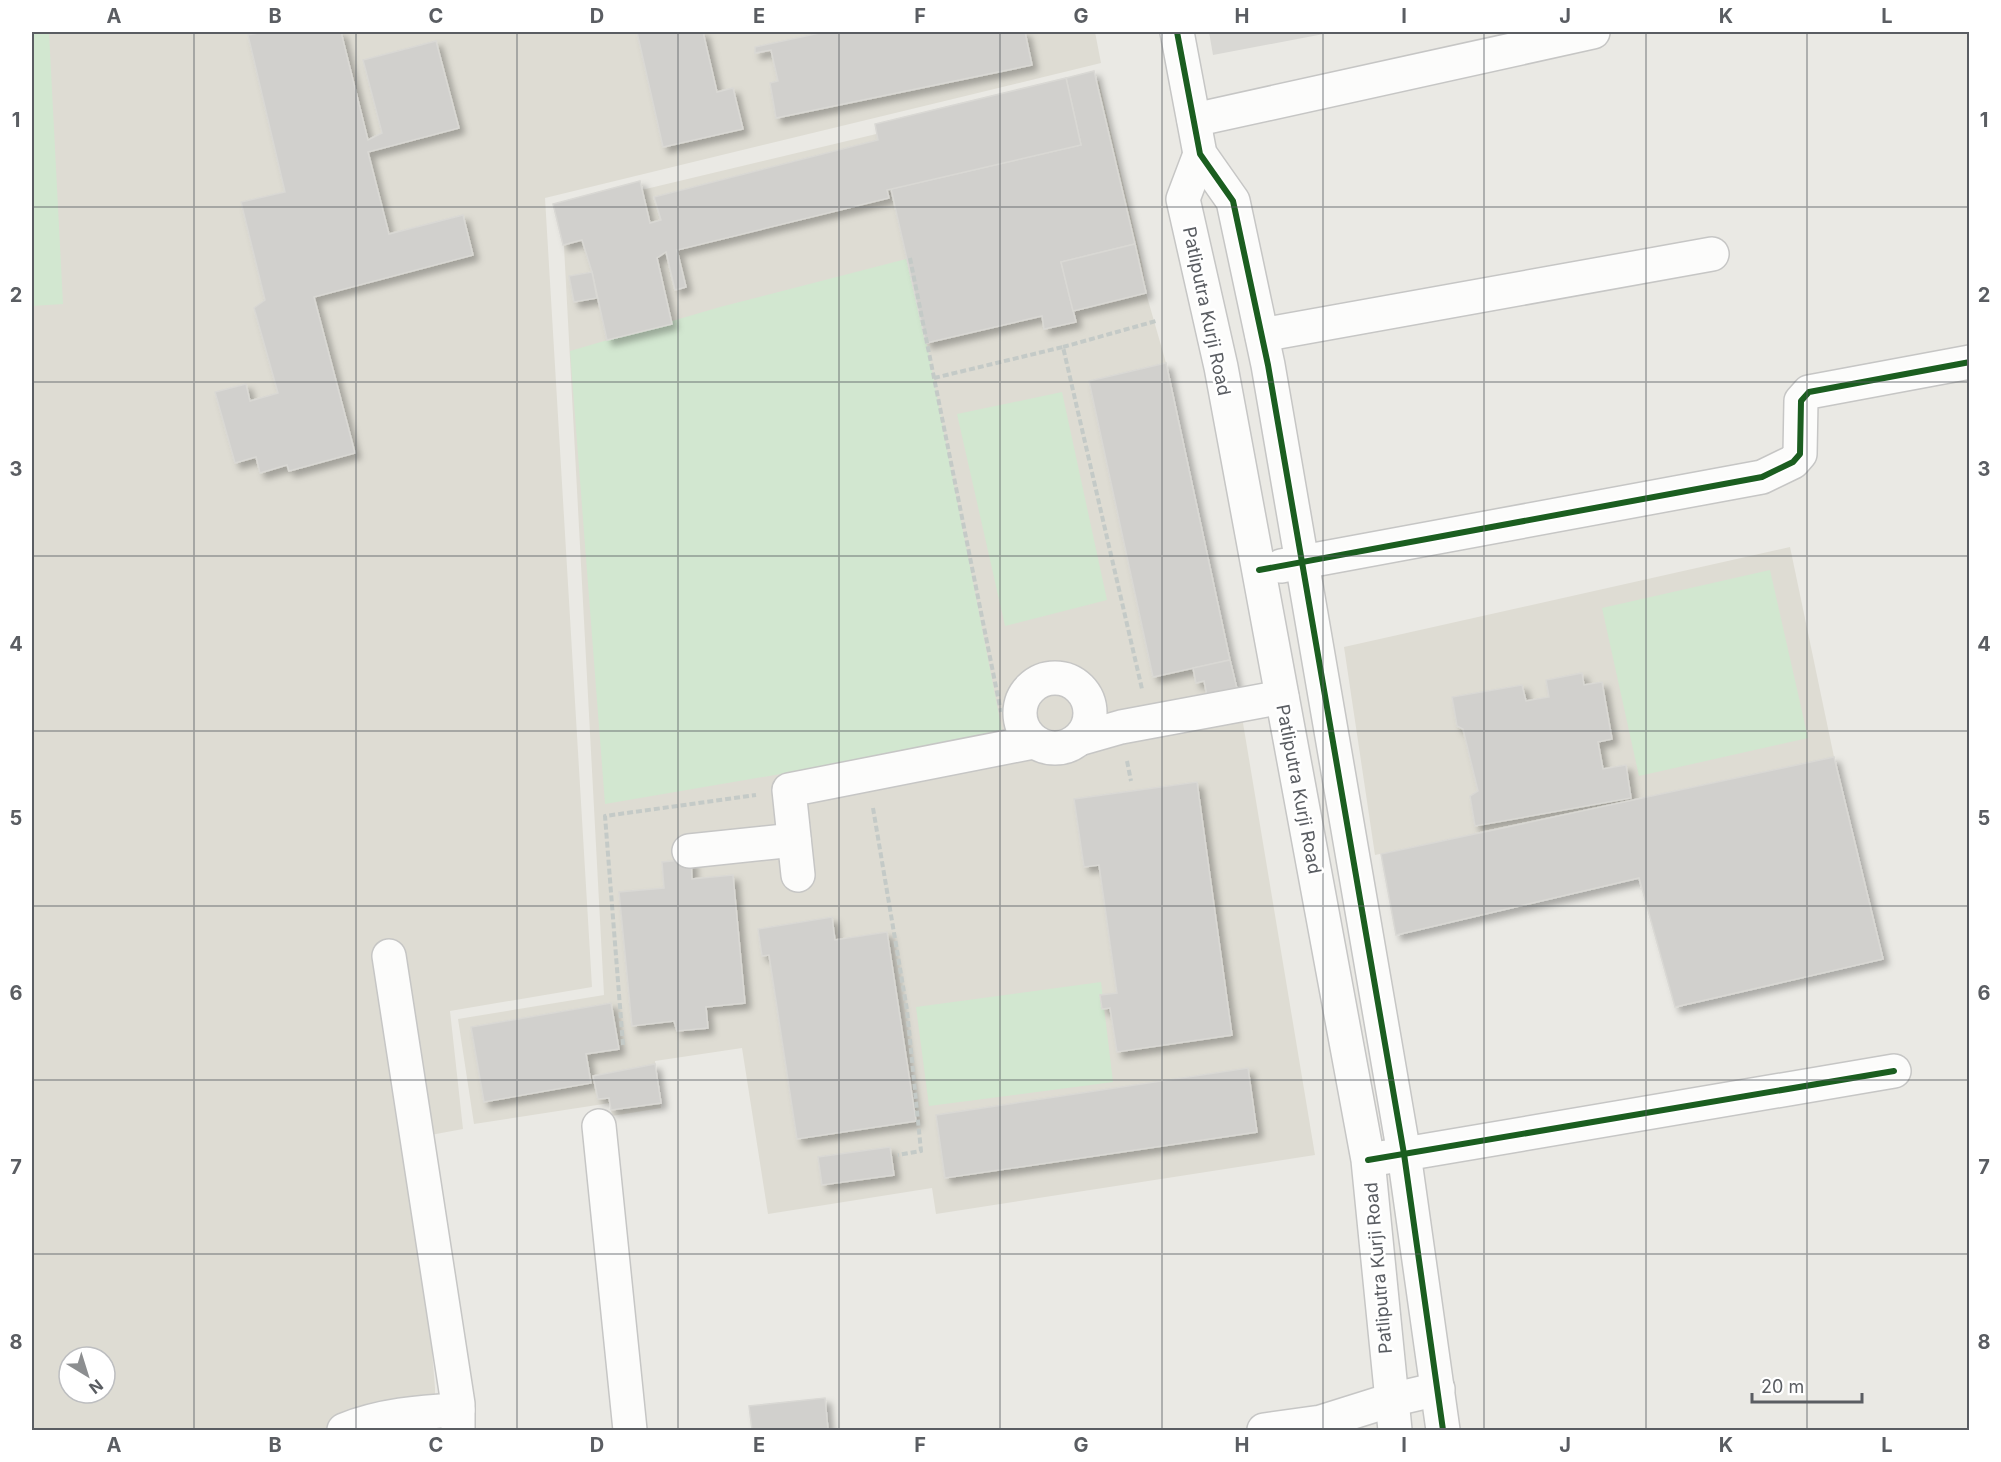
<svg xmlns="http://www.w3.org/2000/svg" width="2001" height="1462" viewBox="0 0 2001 1462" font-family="Inter,sans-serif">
	<defs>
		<filter id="shadow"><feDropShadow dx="5.5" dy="5.5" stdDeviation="3" flood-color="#0004"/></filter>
	</defs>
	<rect width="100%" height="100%" fill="#eae9e4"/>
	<polygon fill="#d9d8d4" points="1209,32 1334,32 1213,55"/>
	<g fill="#dedcd3" fill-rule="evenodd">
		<path d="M32,32H1095L1101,63L545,198L592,987L450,1011L463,1129L409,1139L421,1213L435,1388V1430H32ZM69,1357H105V1393H69Z"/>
		<polygon points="1099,81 1143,267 1146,293 1166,363 1238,693 1315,1155 936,1214 932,1188 768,1214 742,1048 655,1061 661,1108 612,1116 610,1103 474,1124 458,1019 604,995 562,209"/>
		<polygon points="1790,547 1834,757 1375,855 1344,647"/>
	</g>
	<g fill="#d2e7d0">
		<polygon points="32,32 49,32 63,304 32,306"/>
		<polygon points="910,258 1003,736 605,804 570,351 720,307"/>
		<polygon points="1062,392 1107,600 1005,626 957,414"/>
		<polygon points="1770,570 1808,738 1639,776 1602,608"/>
		<polygon points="1101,982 1113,1082 929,1106 916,1007"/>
	</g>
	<g fill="#d1d0cd" stroke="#d9d8d4" stroke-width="1.5" filter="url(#shadow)">
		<polygon points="264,32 341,32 368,140 382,133 363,60 436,41 459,128 368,152 389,234 463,215 473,255 314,297 355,453 289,471 287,465 260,473 256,457 235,463 215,392 246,384 250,401 278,393 254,308 265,300 241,202 285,192 248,35"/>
		<polygon points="637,32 703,32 717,92 733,88 743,129 663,147"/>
		<polygon points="1025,32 1032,65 776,118 770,83 778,81 771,50 755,53 755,47 824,32"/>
		<polygon points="1094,71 1135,244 1061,262 1076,322 1044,329 1042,316 926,343 891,189 1081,145 1066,78"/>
		<polygon points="1066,78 1081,145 887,190 889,198 677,250 686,287 675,290 666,252 657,258 672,324 607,340 592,272 582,240 563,245 553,204 640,181 650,223 661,220 654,197 878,140 875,124"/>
		<polygon points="1135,244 1146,293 1073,311 1061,262"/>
		<polygon points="592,272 597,298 574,302 569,276"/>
		<polygon points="1166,363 1230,660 1153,677 1089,381"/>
		<polygon points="1230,660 1238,693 1208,700 1204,681 1196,683 1193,668"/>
		<polygon points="1582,673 1584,685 1602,682 1612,739 1598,742 1603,769 1626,765 1631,798 1475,826 1470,796 1478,791 1463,729 1457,726 1452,697 1522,685 1526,701 1549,697 1546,680"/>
		<polygon points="1834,757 1883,959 1675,1007 1639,878 1396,935 1381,854"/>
		<polygon points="1197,782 1232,1035 1117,1052 1110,1008 1102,1009 1100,995 1117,993 1099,865 1084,867 1074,799"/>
		<polygon points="691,859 692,879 733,875 745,1003 706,1007 708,1028 677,1031 674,1021 632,1026 619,892 664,888 662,862"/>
		<polygon points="832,917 835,940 887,932 916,1121 797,1139 769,955 762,956 758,929"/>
		<polygon points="611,1003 619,1049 586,1054 591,1083 484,1102 471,1027"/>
		<polygon points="655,1064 661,1103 611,1110 609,1098 598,1099 593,1076"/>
		<polygon points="1248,1068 1257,1132 945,1178 936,1115"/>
		<polygon points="890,1147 894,1175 822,1185 818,1157"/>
		<polygon points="825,1398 828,1430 752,1430 749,1406"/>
	</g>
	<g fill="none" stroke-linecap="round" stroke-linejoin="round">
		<defs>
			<g id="minor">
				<polyline points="1177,32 1200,154 1233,201 1268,365 1404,1154 1443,1430"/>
				<polyline points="1194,120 1593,32"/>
				<polyline points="1200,154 1183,199 1221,367 1368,1160 1395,1430"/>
				<polyline points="1262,335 1712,254"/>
				<polyline points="1281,566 1762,477 1793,462 1800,454 1801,401 1809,392 1970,362"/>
				<circle cx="1055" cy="713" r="35"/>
				<polyline points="1079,739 1121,727 1282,697"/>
				<polyline points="689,851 794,840"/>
				<polyline points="798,875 789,790 1033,742"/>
				<polyline points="389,956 458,1404 458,1430"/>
				<polyline points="599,1126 630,1430"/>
				<polyline points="1381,1158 1894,1071"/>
				<path d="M344,1430C381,1415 419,1412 458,1410"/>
				<polyline points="1264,1430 1321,1422 1391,1400 1438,1389"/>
			</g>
		</defs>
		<use href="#minor" stroke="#c6c6c5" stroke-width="36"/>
		<g stroke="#c4cac7" stroke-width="4" stroke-dasharray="6 3" stroke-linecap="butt">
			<polyline points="910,258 1001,712"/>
			<polyline points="1063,347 1156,321"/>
			<polyline points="934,378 1063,347 1142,689"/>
			<polyline points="1127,761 1131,781"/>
			<polyline points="873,808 907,1010 921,1151 898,1155"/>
			<polyline points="623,1045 605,816 756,795"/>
		</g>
		<use href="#minor" stroke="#fcfcfb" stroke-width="33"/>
		<defs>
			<g id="cycleway">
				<polyline points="1177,32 1200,154 1233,201 1268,365 1404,1154 1443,1430"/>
				<polyline points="1259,570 1762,477 1793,462 1800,454 1801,401 1809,392 1970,362"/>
				<polyline points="1368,1160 1894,1071"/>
			</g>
		</defs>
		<use href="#cycleway" stroke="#fff" stroke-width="10"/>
		<use href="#cycleway" stroke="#1b5e20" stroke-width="6"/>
	</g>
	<path fill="none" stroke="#5a5d62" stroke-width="1.5" stroke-opacity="0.55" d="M194,32V1430M356,32V1430M517,32V1430M678,32V1430M839,32V1430M1000,32V1430M1162,32V1430M1323,32V1430M1484,32V1430M1646,32V1430M1807,32V1430M32,207H1970M32,382H1970M32,556H1970M32,731H1970M32,906H1970M32,1080H1970M32,1254H1970"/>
	<g text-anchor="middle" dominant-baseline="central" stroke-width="5" stroke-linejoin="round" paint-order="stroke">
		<g font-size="18" fill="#5a5d62" stroke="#fff">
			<text transform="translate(1207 311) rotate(78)">Patliputra Kurji Road</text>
			<text transform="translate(1299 789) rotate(79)">Patliputra Kurji Road</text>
			<text transform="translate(1378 1268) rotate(-95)">Patliputra Kurji Road</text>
		</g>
	</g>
	<rect width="2001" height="1462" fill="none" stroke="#ffffff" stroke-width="66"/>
	<g transform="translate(87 1375) rotate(142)"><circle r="28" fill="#ffffff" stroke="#bdbec0" stroke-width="1.5"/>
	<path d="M0-4.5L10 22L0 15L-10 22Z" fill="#8c8e90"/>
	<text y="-9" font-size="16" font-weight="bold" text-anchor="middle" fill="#5a5d62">N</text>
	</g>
	<path d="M1752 1393v9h110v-9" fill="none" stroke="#5a5d62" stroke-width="3"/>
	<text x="1761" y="1393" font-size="18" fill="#5a5d62" stroke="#ffffff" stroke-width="4.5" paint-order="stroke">20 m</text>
	<rect x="33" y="33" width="1935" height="1396" fill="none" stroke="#5a5d62" stroke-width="2"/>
	<g font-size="20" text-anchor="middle" font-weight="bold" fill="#5a5d62">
		<text x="114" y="23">A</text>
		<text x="275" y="23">B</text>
		<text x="436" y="23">C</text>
		<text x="597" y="23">D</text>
		<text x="759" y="23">E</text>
		<text x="920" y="23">F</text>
		<text x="1081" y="23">G</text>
		<text x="1242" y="23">H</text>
		<text x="1404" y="23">I</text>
		<text x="1565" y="23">J</text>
		<text x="1726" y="23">K</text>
		<text x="1887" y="23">L</text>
		<text x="16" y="127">1</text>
		<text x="1984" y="127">1</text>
		<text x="16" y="302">2</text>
		<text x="1984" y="302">2</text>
		<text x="16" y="476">3</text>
		<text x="1984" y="476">3</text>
		<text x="16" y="651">4</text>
		<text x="1984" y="651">4</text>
		<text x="16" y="825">5</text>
		<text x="1984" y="825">5</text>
		<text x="16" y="1000">6</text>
		<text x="1984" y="1000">6</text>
		<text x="16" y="1174">7</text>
		<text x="1984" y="1174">7</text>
		<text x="16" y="1349">8</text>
		<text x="1984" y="1349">8</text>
		<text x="114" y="1452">A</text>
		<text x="275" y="1452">B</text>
		<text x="436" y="1452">C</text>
		<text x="597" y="1452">D</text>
		<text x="759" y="1452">E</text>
		<text x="920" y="1452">F</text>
		<text x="1081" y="1452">G</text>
		<text x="1242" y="1452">H</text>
		<text x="1404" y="1452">I</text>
		<text x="1565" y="1452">J</text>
		<text x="1726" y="1452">K</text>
		<text x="1887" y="1452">L</text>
	</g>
</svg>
